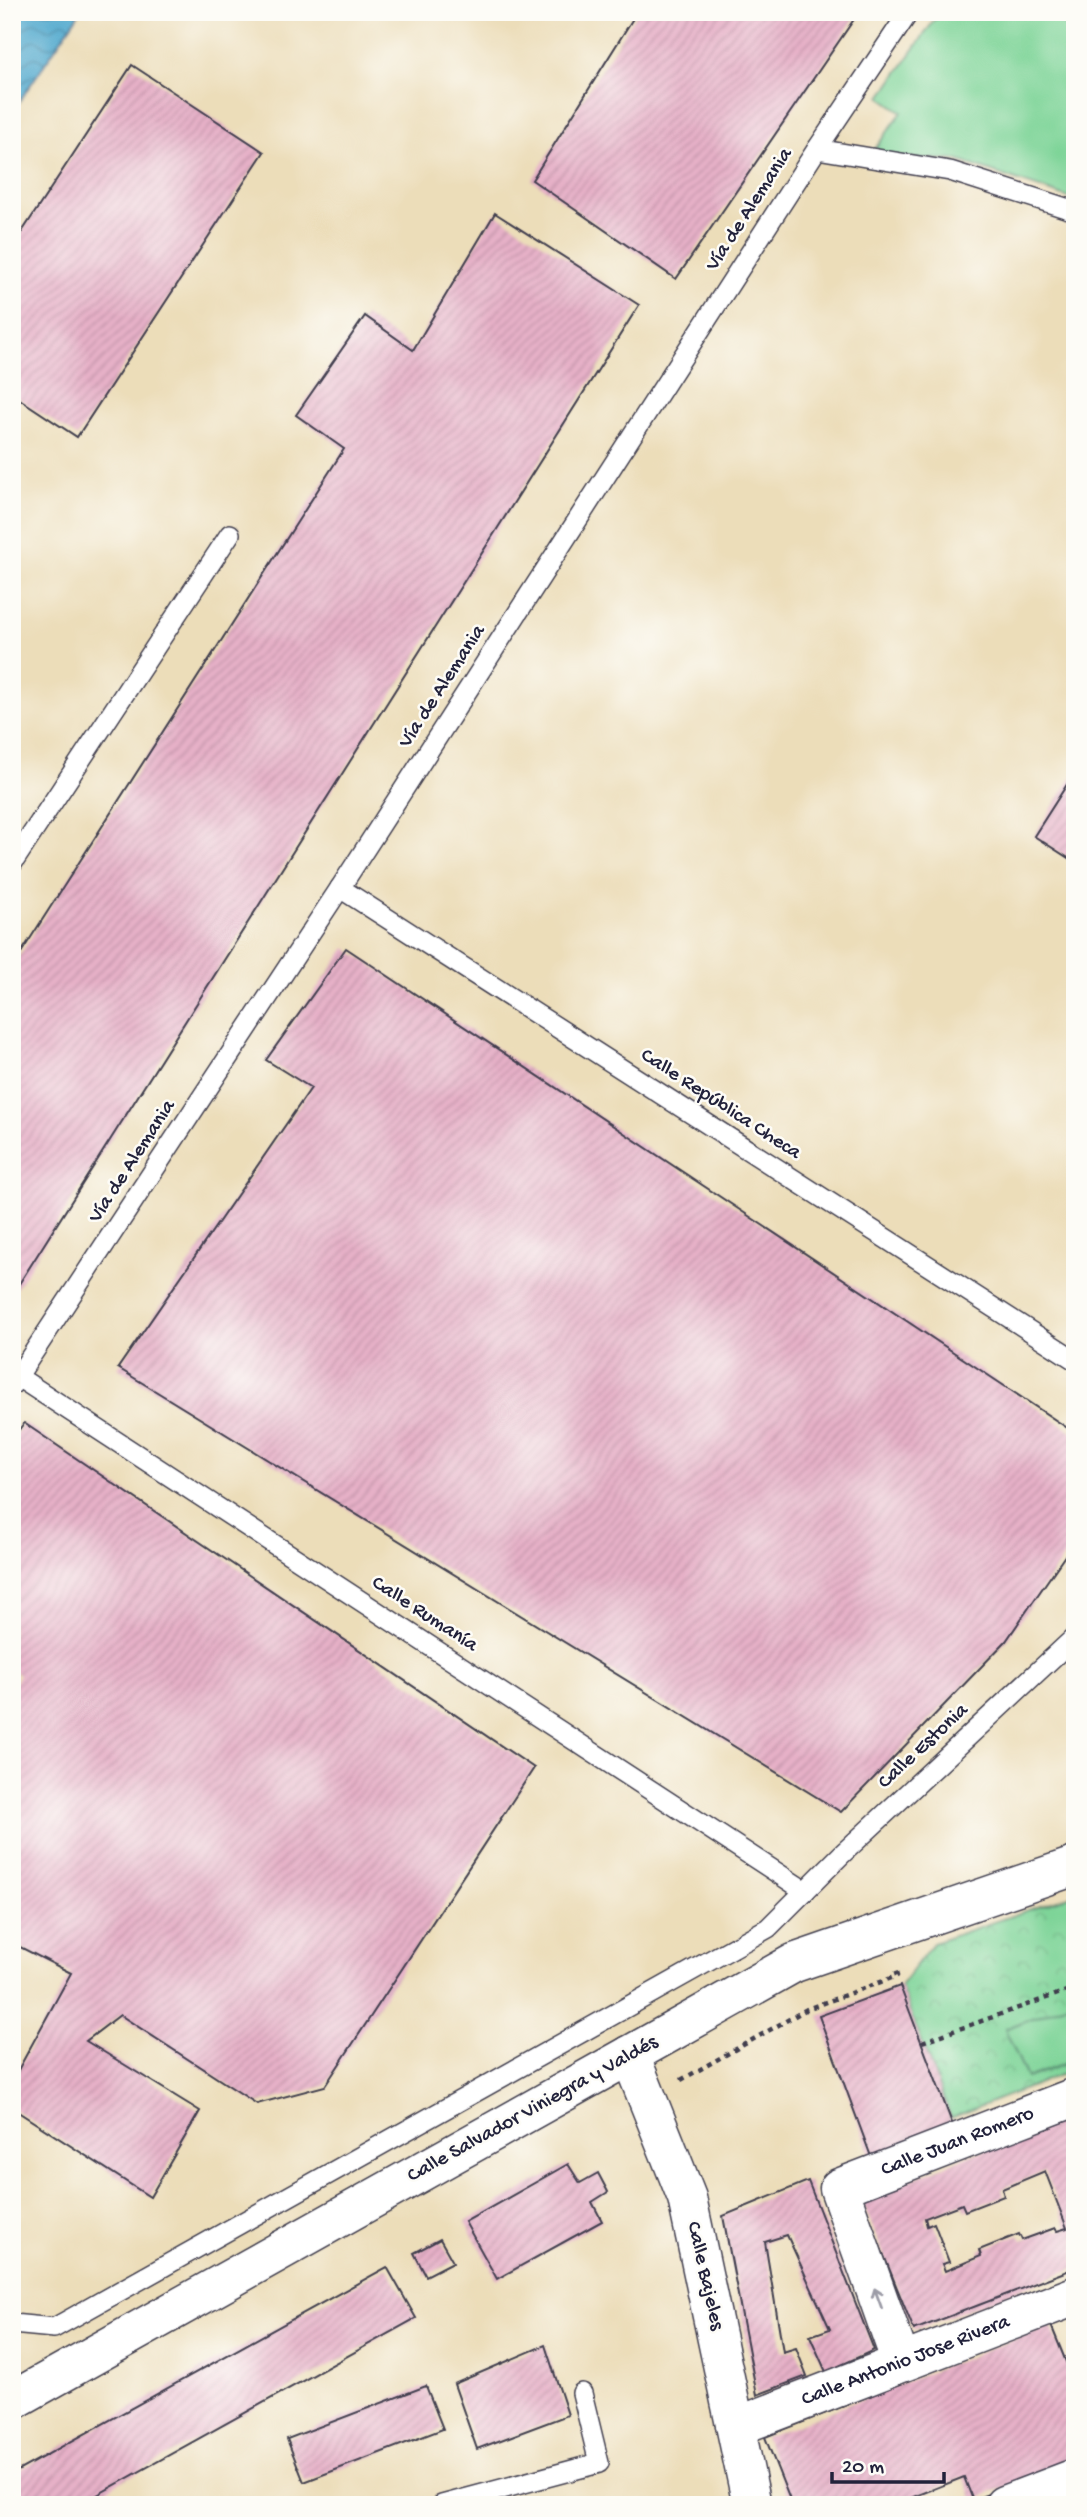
<svg xmlns="http://www.w3.org/2000/svg" width="1087" height="2517" viewBox="0 0 1087 2517" font-family="'Gochi Hand',sans-serif">
	<defs>
		<pattern id="park-crowns" width="20" height="18" patternUnits="userSpaceOnUse" patternTransform="scale(1.75)"><rect width="20" height="18" fill="#7ed498"/><path d="M2 6a3 3 0 1 1 6 0M12 15a3 3 0 1 1 6 0" fill="none" stroke="#6db684"/></pattern>
		<pattern id="water-waves" width="16" height="10" patternUnits="userSpaceOnUse" patternTransform="scale(1.75)"><rect width="16" height="10" fill="#50a8cd"/><path d="M0 5q4-4 8 0t8 0" fill="none" stroke="#4288a8"/></pattern>
		<pattern id="building-hatch" width="6" height="6" patternUnits="userSpaceOnUse" patternTransform="scale(1.75)"><rect width="6" height="6" fill="#e6b0c7"/><path d="M-1 1l2-2M0 6l6-6M5 7l2-2" fill="none" stroke="#c597ac"/></pattern>
	</defs>
	<rect width="100%" height="100%" fill="#fdfcf7"/>
	<filter id="ink" filterUnits="userSpaceOnUse"><feTurbulence type="fractalNoise" baseFrequency=".0143" numOctaves="2"/><feDisplacementMap in="SourceGraphic" scale="14" xChannelSelector="R" yChannelSelector="G"/><feConvolveMatrix kernelMatrix="1 2 1 2 8 2 1 2 1" color-interpolation-filters="sRGB"/></filter>
	<filter id="wash" filterUnits="userSpaceOnUse"><feTurbulence type="fractalNoise" baseFrequency=".00686" numOctaves="4" result="noise"/><feDisplacementMap in="SourceGraphic" scale="28" xChannelSelector="R" yChannelSelector="G"/><feGaussianBlur stdDeviation="1.57" result="paint"/><feColorMatrix in="noise" values="0 0 0 0 0 0 0 0 0 0 0 0 0 0 0 0 0 1.4 0 .05"/><feComposite in="paint" operator="in"/></filter>
	<g filter="url(#wash)">
		<rect width="100%" height="100%" fill="#ecddb9"/>
		<polygon fill="url(#park-crowns)" stroke="#507b6a" stroke-width="2" points="1075,1894 1075,2069 951,2118 900,1986 933,1943"/>
		<g fill="#7ed498" stroke="#507b6a" stroke-width="2">
			<polygon points="940,12 1053,12 1075,39 1075,200 957,160 869,157 902,112 881,97"/>
			<polygon points="1075,2001 1075,2060 1027,2078 1005,2029"/>
		</g>
		<polygon fill="url(#water-waves)" stroke="#396584" stroke-width="2" points="12,12 80,12 12,112"/>
		<g id="blocks">
			<g fill="url(#building-hatch)" fill-rule="evenodd">
				<polygon points="637,12 859,12 676,279 532,180"/>
				<polygon points="132,65 264,152 77,437 12,394 12,247"/>
				<polygon points="495,213 639,305 12,1295 12,967 344,449 296,415 365,316 413,350"/>
				<polygon points="1075,772 1075,851 1070,859 1034,836"/>
				<polygon points="346,948 1075,1433 1075,1541 1006,1641 841,1812 118,1368 311,1088 266,1060"/>
				<polygon points="24,1423 534,1768 325,2086 257,2104 120,2015 86,2041 200,2111 150,2197 12,2108 12,2081 71,1973 12,1943 12,1687 19,1675 12,1670 12,1439"/>
				<polygon points="900,1986 955,2131 873,2162 819,2016"/>
				<path d="M1075,2114V2268L914,2330L861,2199ZM1045,2171L1067,2228L1057,2231L1055,2228L1022,2240L1019,2234L979,2250L981,2256L945,2271L942,2264L949,2262L934,2223L927,2226L925,2218L962,2204L965,2211L1004,2196L1002,2189Z"/>
				<polygon points="568,2164 580,2183 598,2173 608,2192 592,2202 602,2221 497,2279 465,2222"/>
				<polygon points="808,2181 874,2350 826,2372 810,2336 830,2329 787,2235 765,2242 783,2352 796,2348 807,2376 757,2395 723,2216"/>
				<polygon points="440,2239 453,2262 426,2276 414,2253"/>
				<polygon points="387,2267 416,2318 79,2505 12,2505 12,2474"/>
				<polygon points="1051,2325 1075,2384 1075,2460 973,2500 964,2477 893,2505 792,2505 765,2437"/>
				<polygon points="545,2345 568,2415 477,2449 454,2384"/>
				<polygon points="426,2386 443,2429 304,2482 287,2439"/>
				<polygon points="1075,2498 1075,2505 1058,2505"/>
			</g>
		</g>
	</g>
	<g filter="url(#ink)">
		<use href="#blocks" fill-opacity="0" stroke="#403e4e" stroke-width="2"/>
		<g fill="none" stroke-linecap="round" stroke-linejoin="round">
			<defs>
				<g id="service">
					<polyline points="817,149 950,171 1075,211"/>
					<polyline points="12,864 230,534"/>
					<polyline points="340,888 1075,1360"/>
					<polyline points="18,1377 805,1891"/>
					<polyline points="12,1385 340,888 817,149 909,12"/>
					<polyline points="12,2324 54,2328 768,1928 841,1855 1075,1637"/>
					<polyline points="442,2505 599,2463 582,2393"/>
				</g>
				<g id="minor">
					<path id="s1" d="M901,2362L839,2188L1075,2097"/>
					<polyline points="12,2401 630,2055"/>
					<path id="s2" d="M738,2426L1075,2296"/>
					<polyline points="1004,2505 1075,2478"/>
				</g>
				<polyline id="tertiary" points="752,2505 687,2198 630,2055 794,1963 1075,1866"/>
			</defs>
			<use href="#service" stroke="#403e4e" stroke-width="22"/>
			<use href="#minor" stroke="#403e4e" stroke-width="41"/>
			<use href="#tertiary" stroke="#403e4e" stroke-width="41"/>
			<g stroke="#403e4e" stroke-width="4.5" stroke-dasharray="5 5" stroke-linecap="butt">
				<polyline points="922,2042 1075,1988"/>
				<polyline points="681,2080 807,2009 897,1976 894,1967"/>
			</g>
			<use href="#service" stroke="#fff" stroke-width="19"/>
			<use href="#minor" stroke="#fff" stroke-width="38"/>
			<use href="#tertiary" stroke="#fff" stroke-width="38"/>
		</g>
		<defs><path id="oneway-shaft" d="M-6 0H5M1.5-3L5.5 0L1.5 3" fill="none" stroke-width="1.6" stroke-linecap="round" stroke-linejoin="round" transform="scale(1.75)"/></defs>
		<use stroke="#9c9ca7" href="#oneway-shaft" transform="translate(878 2298) rotate(-110)"/>
	</g>
	<g text-anchor="middle" dominant-baseline="central" stroke-width="5" stroke-linejoin="round" paint-order="stroke">
		<g font-size="21" fill="#22223b" stroke="#fdfcf7">
			<text transform="translate(750 210) rotate(-57)">Vía de Alemania</text>
			<text transform="translate(443 687) rotate(-57)">Vía de Alemania</text>
			<text transform="translate(720 1105) rotate(33)">Calle República Checa</text>
			<text transform="translate(133 1162) rotate(-57)">Vía de Alemania</text>
			<text transform="translate(424 1615) rotate(33)">Calle Rumanía</text>
			<text transform="translate(924 1747) rotate(-43)">Calle Estonia</text>
			<text transform="translate(533 2110) rotate(-29)">Calle Salvador Viniegra y Valdés</text>
			<text stroke="none"><textPath href="#s1" startOffset="312">Calle Juan Romero</textPath></text>
			<text transform="translate(704 2276) rotate(77)">Calle Bajeles</text>
			<text stroke="none"><textPath href="#s2" startOffset="180">Calle Antonio Jose Rivera</textPath></text>
		</g>
	</g>
	<rect width="1087" height="2517" fill="none" stroke="#fdfcf7" stroke-width="42"/>
	<path d="M832 2472v10h112v-10" fill="none" stroke="#22223b" stroke-width="3.5"/>
	<text x="842" y="2472" font-size="21" fill="#22223b" stroke="#fdfcf7" stroke-width="5" paint-order="stroke">20 m</text>
</svg>
